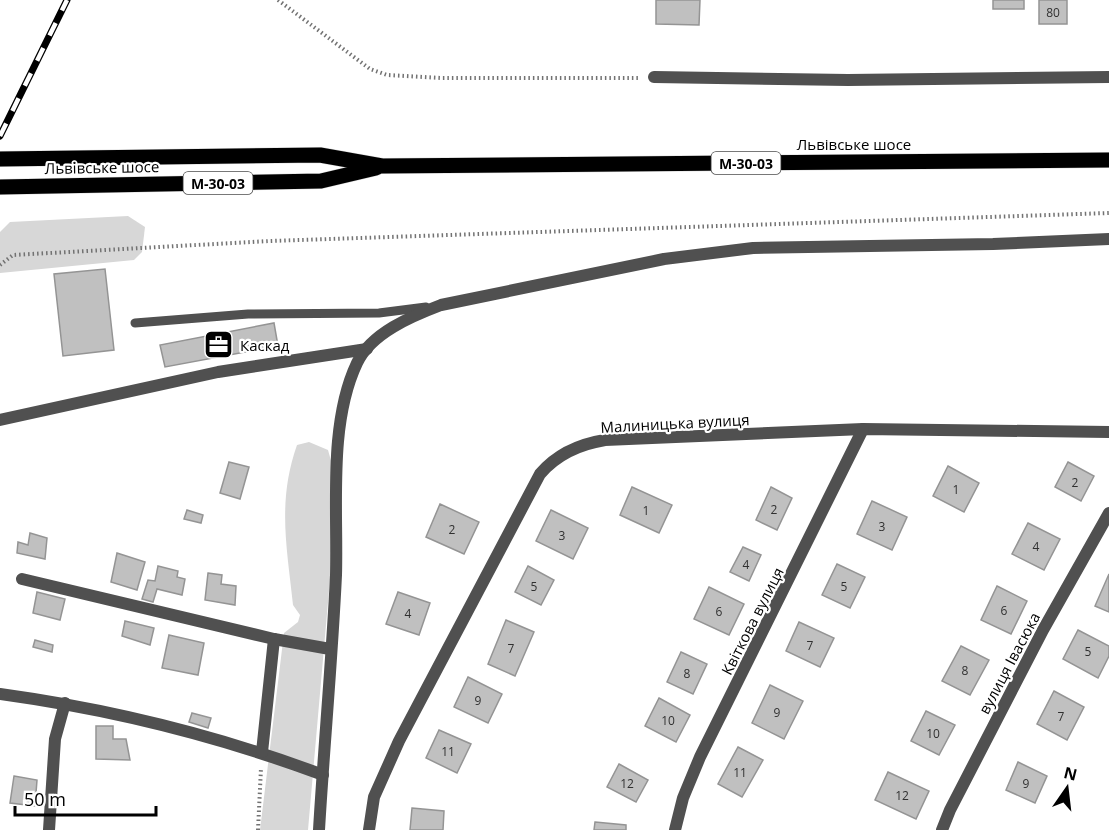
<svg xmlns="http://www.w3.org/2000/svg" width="1109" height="830" viewBox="0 0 1109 830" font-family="'Open Sans',sans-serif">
	<rect width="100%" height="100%" fill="#fff"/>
	<g fill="#d7d7d7">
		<polygon points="128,216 145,227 142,252 134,260 0,273 0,232 10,222"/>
		<path d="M309,442L328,450L335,475L331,568L308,830H260L284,633L298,622L300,615L293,605C287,547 277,502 297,445Z"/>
	</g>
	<g fill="#c0c0c0" stroke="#949494" stroke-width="1.5">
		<polygon points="656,0 700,0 699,25 656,24"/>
		<rect x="993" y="0" width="31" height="9"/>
		<rect x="1039" y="0" width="28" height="24"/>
		<polygon points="105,269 114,350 63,356 54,274"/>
		<polygon points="274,323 278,346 165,367 160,345"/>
		<polygon points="229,462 249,467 240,499 220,493"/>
		<polygon points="1068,462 1094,476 1081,501 1055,487"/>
		<polygon points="948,466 979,483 964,512 933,496"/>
		<polygon points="632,487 672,505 659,533 620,515"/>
		<polygon points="771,487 792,498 777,530 756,520"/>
		<polygon points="872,501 907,517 892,550 857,534"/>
		<polygon points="440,504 479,522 464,554 426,537"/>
		<polygon points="187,510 203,515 201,523 184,519"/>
		<polygon points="551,510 588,528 573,559 536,541"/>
		<polygon points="1028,523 1060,539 1044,570 1012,554"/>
		<polygon points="30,533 47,538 45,559 17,553 18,542 28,545"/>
		<polygon points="743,547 761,555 749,581 730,572"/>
		<polygon points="117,553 145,562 137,590 111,582"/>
		<polygon points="837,564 865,577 850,608 822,595"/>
		<polygon points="158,566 178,571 177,577 185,579 182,595 157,589 153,602 142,599 148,580 155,581"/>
		<polygon points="528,566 554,580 541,605 515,592"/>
		<polygon points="208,573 222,575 221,584 236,586 235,605 205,600"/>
		<polygon points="1109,574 1109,612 1095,606"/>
		<polygon points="997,586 1027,601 1011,634 981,620"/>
		<polygon points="709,587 744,604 729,635 694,619"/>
		<polygon points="37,592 65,599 60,620 33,613"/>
		<polygon points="398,592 430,603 419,635 386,624"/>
		<polygon points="506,620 534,632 515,676 488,664"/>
		<polygon points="125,621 154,628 150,645 122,636"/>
		<polygon points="799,622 834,638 820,667 786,651"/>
		<polygon points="1078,630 1109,646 1109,656 1098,678 1063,659"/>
		<polygon points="169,635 204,643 198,675 162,668"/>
		<polygon points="35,640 53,645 52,652 33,647"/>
		<polygon points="961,646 989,660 970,695 942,681"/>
		<polygon points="681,652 707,664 693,694 667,682"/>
		<polygon points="468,677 502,694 488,723 454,707"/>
		<polygon points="770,685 803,701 784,739 752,723"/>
		<polygon points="1054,691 1084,707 1067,740 1037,724"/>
		<polygon points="659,698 690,715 676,742 645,726"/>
		<polygon points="926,711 955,725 939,755 911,741"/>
		<polygon points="192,713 211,718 208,728 189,722"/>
		<polygon points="96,726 113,726 113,739 126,739 130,760 96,759"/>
		<polygon points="439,730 471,744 457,773 426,758"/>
		<polygon points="738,747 763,760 742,797 718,784"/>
		<polygon points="1018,762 1047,776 1035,803 1006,790"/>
		<polygon points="619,764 648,780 636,802 607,787"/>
		<polygon points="888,772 929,791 916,819 875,800"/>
		<polygon points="14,776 37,780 35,806 10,803"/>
		<polygon points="412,808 444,811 443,830 410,830"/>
		<polygon points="595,822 626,825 626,830 594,830"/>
	</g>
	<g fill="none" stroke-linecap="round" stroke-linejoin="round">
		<defs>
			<g id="primary">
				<polyline points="0,159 320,155 382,166 1109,160"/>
				<polyline points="0,187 321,181 376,168"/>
			</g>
		</defs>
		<use href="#primary" stroke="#dbdbdb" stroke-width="16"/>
		<g stroke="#727272" stroke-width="4" stroke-dasharray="1.5 3" stroke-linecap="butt">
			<polyline points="278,0 370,69 387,75 442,78 640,78"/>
			<polyline points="0,265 13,255 270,241 1109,213"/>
			<polyline points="258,830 261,768"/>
		</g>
		<polyline stroke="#505050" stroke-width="9" points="135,323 248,314 379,313 426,307"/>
		<g stroke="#505050" stroke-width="12">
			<polyline points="654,77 848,80 1109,77"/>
			<polyline points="0,420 218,372 367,349"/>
			<polyline points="22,579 274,639 330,649"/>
			<path d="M0,694C109,709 219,736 323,775"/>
			<polyline points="262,752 274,639"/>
			<polyline points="49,830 55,739 65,703"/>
			<path d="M369,830L374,797L399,741L540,474C557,454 580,444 605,440L863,429L1109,432"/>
			<polyline points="675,830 683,798 700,757 863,429"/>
			<polyline points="942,830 950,810 1043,630 1109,513"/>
		</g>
		<path stroke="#505050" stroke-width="12" d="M319,830C324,745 332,660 336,575C338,510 328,424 357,363C371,333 412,316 441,305L664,259L753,248L993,244L1109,239"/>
		<use href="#primary" stroke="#000" stroke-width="15"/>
		<defs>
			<polyline id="rail" points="0,136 67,0"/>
		</defs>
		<use href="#rail" stroke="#000" stroke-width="7"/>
		<use href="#rail" stroke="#fff" stroke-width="4.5" stroke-dasharray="14" stroke-linecap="butt"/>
	</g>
	<defs>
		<symbol id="office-square" viewBox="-11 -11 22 22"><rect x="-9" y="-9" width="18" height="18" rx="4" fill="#000" stroke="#fff"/><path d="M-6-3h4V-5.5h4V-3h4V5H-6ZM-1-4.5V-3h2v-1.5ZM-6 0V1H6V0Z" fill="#fff"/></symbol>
	</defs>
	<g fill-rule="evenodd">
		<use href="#office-square" x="202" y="328" width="33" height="33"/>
	</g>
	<g text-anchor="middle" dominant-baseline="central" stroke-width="4.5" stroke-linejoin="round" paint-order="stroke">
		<g font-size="12" fill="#303030">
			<text x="1053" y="12">80</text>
			<text x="1075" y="482">2</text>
			<text x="956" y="489">1</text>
			<text x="774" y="509">2</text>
			<text x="646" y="510">1</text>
			<text x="882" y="526">3</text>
			<text x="452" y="529">2</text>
			<text x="562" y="535">3</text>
			<text x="1036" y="546">4</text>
			<text x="746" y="564">4</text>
			<text x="534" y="586">5</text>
			<text x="844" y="586">5</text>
			<text x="1004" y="610">6</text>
			<text x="719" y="611">6</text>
			<text x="408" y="613">4</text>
			<text x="810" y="645">7</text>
			<text x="511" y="648">7</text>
			<text x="1088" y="651">5</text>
			<text x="965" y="670">8</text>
			<text x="687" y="673">8</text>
			<text x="478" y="700">9</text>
			<text x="777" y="712">9</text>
			<text x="1061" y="716">7</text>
			<text x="668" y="720">10</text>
			<text x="933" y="733">10</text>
			<text x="448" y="751">11</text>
			<text x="740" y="772">11</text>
			<text x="627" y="783">12</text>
			<text x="1026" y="783">9</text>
			<text x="902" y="795">12</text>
		</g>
		<g fill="#fff" stroke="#4c4c4c" stroke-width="1.5">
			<rect x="711.5" y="152" width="69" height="22" rx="4.5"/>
			<rect x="183.5" y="172" width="69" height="22" rx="4.5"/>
		</g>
		<g font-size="14" font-weight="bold" fill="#000">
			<text x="746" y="163">М-30-03</text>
			<text x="218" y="183">М-30-03</text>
		</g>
		<g font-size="15" fill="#000" stroke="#fff">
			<text x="854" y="144">Львівське шосе</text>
			<text transform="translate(102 167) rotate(-1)">Львівське шосе</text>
			<text transform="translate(675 423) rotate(-3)">Малиницька вулиця</text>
			<text transform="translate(752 621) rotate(-63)">Квіткова вулиця</text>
			<text transform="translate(1009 663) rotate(-62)">вулиця Івасюка</text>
		</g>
		<g font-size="15" fill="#000" stroke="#fff" text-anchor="start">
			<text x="240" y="345">Каскад</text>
		</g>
	</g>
	<g transform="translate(1067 788) rotate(14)" stroke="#ffffff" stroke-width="4.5" paint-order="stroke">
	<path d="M0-4.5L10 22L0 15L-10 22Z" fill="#000000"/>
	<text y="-9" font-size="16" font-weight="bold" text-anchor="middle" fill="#000000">N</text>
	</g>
	<path d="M15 806v9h141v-9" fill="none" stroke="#000000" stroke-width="3"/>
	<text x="24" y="806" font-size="18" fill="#000000" stroke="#ffffff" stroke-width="4.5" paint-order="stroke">50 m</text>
</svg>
